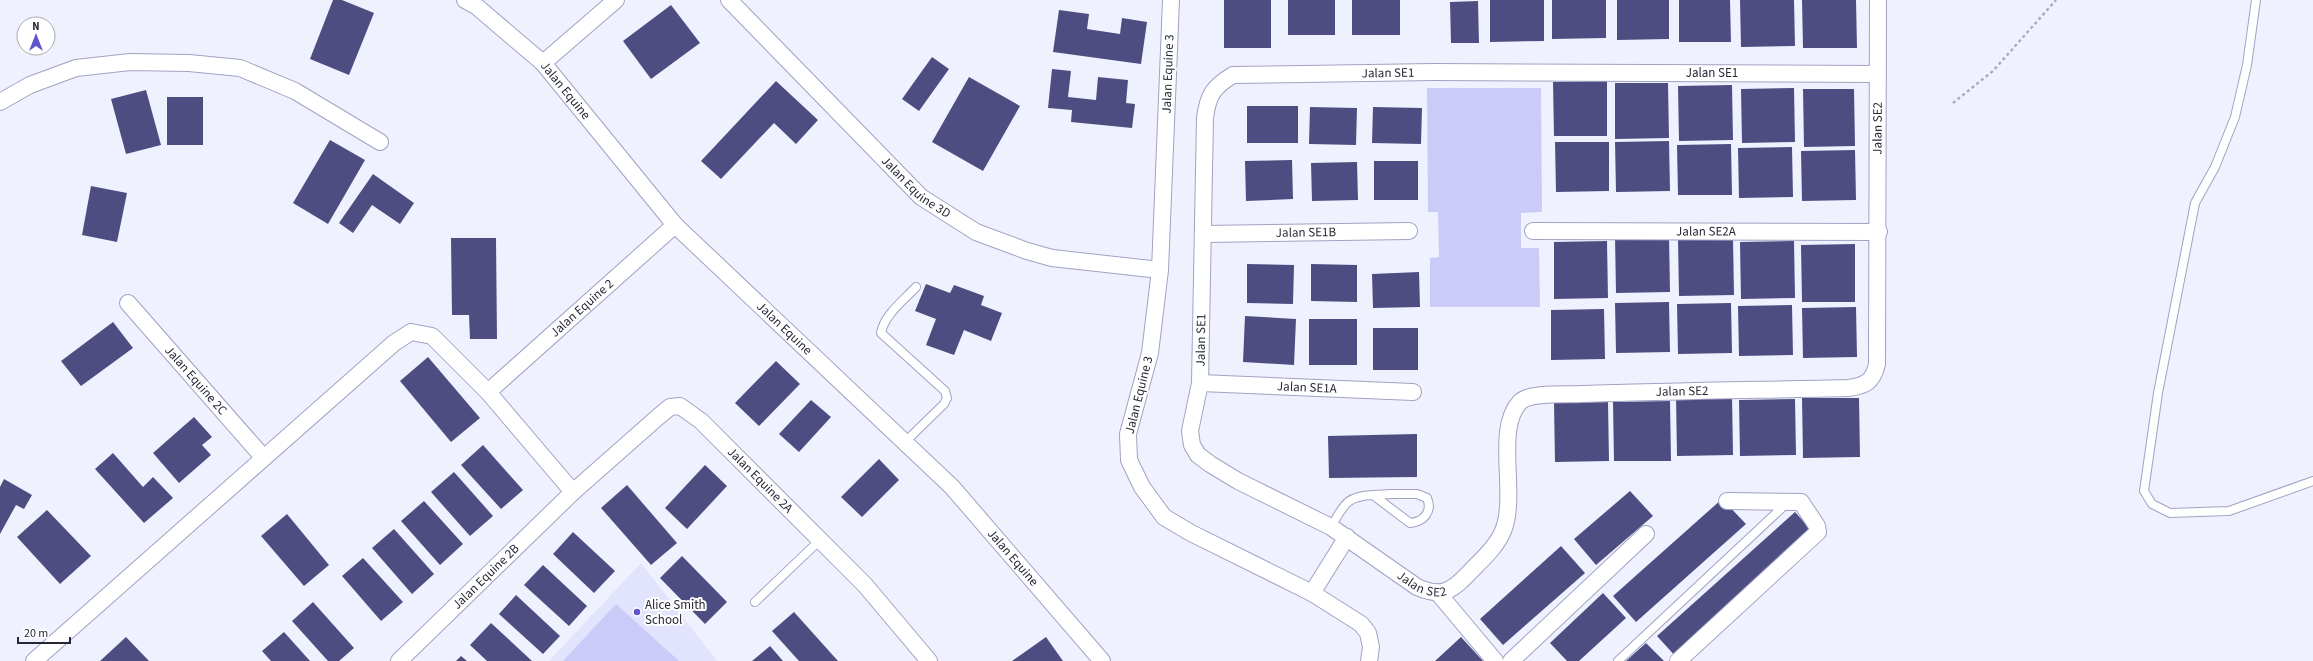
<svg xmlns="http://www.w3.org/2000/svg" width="2313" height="661" viewBox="0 0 2313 661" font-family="'Source Sans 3',sans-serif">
	<rect width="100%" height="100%" fill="#f0f1ff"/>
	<polygon fill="#e2e4fd" points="641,563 717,661 549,661"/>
	<g fill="#cacbf7">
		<polygon points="1427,88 1541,88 1542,212 1521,213 1521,248 1539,248 1540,307 1430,307 1430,258 1439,257 1438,212 1428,212"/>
		<polygon points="616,604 679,661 563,661"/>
	</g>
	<g fill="#4e4d82">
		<polygon points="333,0 342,0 374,13 349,75 310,59"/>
		<rect x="1224" y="0" width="47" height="48"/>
		<rect x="1288" y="0" width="47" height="35"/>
		<rect x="1352" y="0" width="48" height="35"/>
		<polygon points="1490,0 1544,0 1544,41 1490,42"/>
		<polygon points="1552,0 1606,0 1606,38 1552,39"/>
		<polygon points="1617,0 1669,0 1669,39 1617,40"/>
		<polygon points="1679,0 1730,0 1731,42 1679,42"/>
		<polygon points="1740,0 1794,0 1795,46 1741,47"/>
		<polygon points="1802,0 1856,0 1857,48 1803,48"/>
		<polygon points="1478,1 1479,43 1451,43 1450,2"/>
		<polygon points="671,5 700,43 651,79 623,41"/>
		<polygon points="1059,10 1089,14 1087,29 1120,34 1122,18 1147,22 1141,64 1053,52"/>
		<polygon points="932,57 949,69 919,111 902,99"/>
		<polygon points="1052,69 1071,71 1068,97 1096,100 1098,77 1128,80 1126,103 1135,104 1132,128 1071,122 1072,110 1048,108"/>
		<polygon points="969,77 1020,106 983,171 932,142"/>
		<polygon points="776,81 818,120 796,144 774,123 721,179 701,161"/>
		<polygon points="1607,81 1607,136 1554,136 1553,82"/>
		<polygon points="1615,83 1668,83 1669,138 1615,139"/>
		<polygon points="1732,85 1733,140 1679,141 1678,86"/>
		<polygon points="1794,88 1795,142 1742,143 1741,89"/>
		<polygon points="1803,89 1854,89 1855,146 1804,147"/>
		<polygon points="146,90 161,145 126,154 111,99"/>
		<rect x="167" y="97" width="36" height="48"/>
		<rect x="1247" y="106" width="51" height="37"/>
		<polygon points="1310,107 1357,108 1356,145 1309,144"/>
		<polygon points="1373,107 1422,108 1421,144 1372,143"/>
		<polygon points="330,140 365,160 328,224 293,203"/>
		<polygon points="1669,141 1670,191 1616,192 1615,142"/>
		<polygon points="1555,142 1609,142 1609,191 1556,192"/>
		<polygon points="1731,144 1732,195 1678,195 1677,145"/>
		<polygon points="1792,147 1793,197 1739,198 1738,148"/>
		<polygon points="1855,150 1856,200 1802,201 1801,151"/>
		<polygon points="1292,160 1293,199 1246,201 1245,161"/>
		<rect x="1374" y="161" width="44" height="39"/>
		<polygon points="1357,162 1358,200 1312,201 1311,163"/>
		<polygon points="373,174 414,203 400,224 372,205 353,233 339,223"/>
		<polygon points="91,186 127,193 117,242 82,235"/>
		<polygon points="1669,235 1670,292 1616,293 1615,236"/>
		<polygon points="451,238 496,238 497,339 470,339 469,315 452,315"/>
		<polygon points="1733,238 1734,295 1679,296 1678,239"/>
		<polygon points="1607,241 1608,298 1554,299 1554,242"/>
		<polygon points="1794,241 1795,298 1741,299 1740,242"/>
		<polygon points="1855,244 1855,302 1802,302 1801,245"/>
		<polygon points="1247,264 1294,265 1293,304 1247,303"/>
		<polygon points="1311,264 1357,265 1357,302 1311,301"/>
		<polygon points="1419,272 1420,307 1373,308 1372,274"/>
		<polygon points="926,284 950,293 954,285 984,296 981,305 1002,313 991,341 964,330 954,355 926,345 936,319 915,311"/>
		<polygon points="1669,302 1670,352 1616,353 1615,303"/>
		<polygon points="1731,303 1732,353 1678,354 1677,304"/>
		<polygon points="1792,305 1793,355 1739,356 1738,306"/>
		<polygon points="1856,307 1857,357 1803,358 1802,308"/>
		<polygon points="1604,309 1605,359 1551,360 1551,310"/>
		<polygon points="1245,316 1296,319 1294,365 1243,362"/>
		<rect x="1309" y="319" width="48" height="46"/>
		<polygon points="113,322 133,348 81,386 61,361"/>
		<rect x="1373" y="328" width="45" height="42"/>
		<polygon points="428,357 480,418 451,442 400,381"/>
		<polygon points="776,361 800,384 759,426 735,403"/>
		<polygon points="1732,395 1733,455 1677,456 1676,396"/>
		<polygon points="1802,398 1859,398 1860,457 1803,458"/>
		<polygon points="1795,399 1796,455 1740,456 1739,400"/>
		<polygon points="811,400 831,417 799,452 779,434"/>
		<polygon points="1670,401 1671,461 1614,461 1613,402"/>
		<polygon points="1608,402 1609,461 1555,462 1554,403"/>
		<polygon points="194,417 212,437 202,445 211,455 179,483 153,453"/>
		<polygon points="1417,434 1417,477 1329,478 1328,436"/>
		<polygon points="483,445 523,490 501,509 461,465"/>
		<polygon points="113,453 143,487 153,477 173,498 144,523 95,469"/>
		<polygon points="879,459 899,480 862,517 841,497"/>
		<polygon points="705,465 727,486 687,529 665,508"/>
		<polygon points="454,472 493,516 470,536 431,492"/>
		<polygon points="4,479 32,495 24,509 16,505 0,534 0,487"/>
		<polygon points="627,485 677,543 651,565 601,508"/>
		<polygon points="1630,491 1653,516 1596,565 1574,539"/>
		<polygon points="1722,499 1746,524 1636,622 1613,596"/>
		<polygon points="424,501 463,544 440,565 401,521"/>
		<polygon points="47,510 91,556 60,584 17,537"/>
		<polygon points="1795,512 1815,534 1677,658 1657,636"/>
		<polygon points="287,514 329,565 304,586 261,536"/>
		<polygon points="394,529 434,574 412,594 372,548"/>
		<polygon points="573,532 615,571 594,593 553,554"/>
		<polygon points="1561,546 1585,573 1503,645 1480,619"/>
		<polygon points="682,556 727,602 705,624 660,578"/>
		<polygon points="363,558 403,602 381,621 342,576"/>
		<polygon points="543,565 587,606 569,626 524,585"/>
		<polygon points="1603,593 1626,618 1579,661 1567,661 1550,643"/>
		<polygon points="516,595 560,636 543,654 499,614"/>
		<polygon points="313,602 354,648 339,661 328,661 292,621"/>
		<polygon points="794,612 838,661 799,661 772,631"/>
		<polygon points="491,623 532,661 487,661 470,645"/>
		<polygon points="284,632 310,661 271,661 262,651"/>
		<polygon points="126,637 149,661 100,661"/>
		<polygon points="1046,637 1063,661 1012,661"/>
		<polygon points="1461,637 1483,661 1435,661"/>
		<polygon points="1646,643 1664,661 1626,661"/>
		<polygon points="770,646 783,661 752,661"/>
		<polygon points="461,656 467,661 456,661"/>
	</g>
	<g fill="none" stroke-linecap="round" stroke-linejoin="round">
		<defs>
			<g id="lane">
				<polyline points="2256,0 2247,65 2235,117 2215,167 2195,203 2158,393 2144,491 2152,504 2170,513 2229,511 2313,481"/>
				<path d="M905,442L944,404L947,398L945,391L881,333C884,315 904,300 916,287"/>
				<path d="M1392,494H1417L1427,498C1433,512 1423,522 1410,523L1373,495Z"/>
				<path d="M1331,527C1344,505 1346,496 1373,495"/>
				<polyline points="755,602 820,540"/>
				<polyline points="1618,661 1787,503"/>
			</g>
			<g id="street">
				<path id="s1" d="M465,0L476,6L543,63L675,225L952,487L1102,661"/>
				<path id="s2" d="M729,0L921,197L976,232L1027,251L1052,258L1160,270"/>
				<polyline points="1171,0 1160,270 1150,353 1128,434 1129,460 1142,487 1164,517 1191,533 1312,593 1361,624 1368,633 1371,647 1369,661"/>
				<polyline points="543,63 616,0"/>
				<path id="s3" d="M1878,74L1434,72L1233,75C1213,87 1208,95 1205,118L1200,383L1190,431L1192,445L1198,455L1210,464L1238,481L1331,527L1417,587C1440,597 1450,593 1467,575C1479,562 1496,548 1503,531C1518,495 1494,429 1520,402C1529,392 1568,395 1582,394C1671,391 1760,390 1848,388C1865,386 1873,382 1877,364L1878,0"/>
				<polyline points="0,102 30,85 76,68 130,62 189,63 240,68 295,91 380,142"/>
				<path id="s4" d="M1533,231L1879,232"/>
				<path id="s5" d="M1204,234L1409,231"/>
				<path id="s6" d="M128,303L263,457"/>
				<path id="s7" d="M1200,383L1413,392"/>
				<path id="s8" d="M488,392L675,225"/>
				<polyline points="1312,593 1347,537"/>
				<polyline points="1438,593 1495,661"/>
				<polyline points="34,661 394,343 411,332 432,336 488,392 573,492"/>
				<path id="s9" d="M399,661L573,492L658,417L670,407L680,406L701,421L865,585L929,661"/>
				<polyline points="1511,661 1646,534"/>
				<polyline points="1678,661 1818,532 1817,526 1801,502 1727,501"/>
			</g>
		</defs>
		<use href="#lane" stroke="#a0a2c2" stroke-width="10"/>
		<use href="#street" stroke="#a0a2c2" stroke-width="18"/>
		<polyline stroke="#aaabb8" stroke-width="2.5" stroke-dasharray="3 3" stroke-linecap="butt" points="1953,103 1993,71 2056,0"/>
		<use href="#lane" stroke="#fff" stroke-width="8"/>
		<use href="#street" stroke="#fff" stroke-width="16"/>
	</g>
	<circle fill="#6154cc" stroke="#fff" stroke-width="1.5" cx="637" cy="612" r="4"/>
	<g text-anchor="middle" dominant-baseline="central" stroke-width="4" stroke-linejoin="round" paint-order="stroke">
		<g font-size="13" fill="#272835" stroke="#fff">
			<text transform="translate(1388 73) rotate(-1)">Jalan SE1</text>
			<text x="1712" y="73">Jalan SE1</text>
			<text transform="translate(1168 74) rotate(-88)">Jalan Equine 3</text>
			<text stroke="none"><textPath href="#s1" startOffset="136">Jalan Equine</textPath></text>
			<text stroke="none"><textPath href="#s3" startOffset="2148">Jalan SE2</textPath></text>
			<text stroke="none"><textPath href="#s2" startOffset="265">Jalan Equine 3D</textPath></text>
			<text stroke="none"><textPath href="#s4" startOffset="173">Jalan SE2A</textPath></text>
			<text stroke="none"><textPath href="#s5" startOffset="102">Jalan SE1B</textPath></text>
			<text stroke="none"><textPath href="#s8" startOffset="126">Jalan Equine 2</textPath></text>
			<text stroke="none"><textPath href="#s1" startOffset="460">Jalan Equine</textPath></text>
			<text transform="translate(1201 340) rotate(-89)">Jalan SE1</text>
			<text stroke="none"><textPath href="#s6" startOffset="103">Jalan Equine 2C</textPath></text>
			<text stroke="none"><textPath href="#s7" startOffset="107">Jalan SE1A</textPath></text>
			<text stroke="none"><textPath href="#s3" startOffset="1705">Jalan SE2</textPath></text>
			<text transform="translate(1139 395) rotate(-76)">Jalan Equine 3</text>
			<text stroke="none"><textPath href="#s9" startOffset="491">Jalan Equine 2A</textPath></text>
			<text stroke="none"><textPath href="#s1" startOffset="784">Jalan Equine</textPath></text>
			<text stroke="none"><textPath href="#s9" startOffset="121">Jalan Equine 2B</textPath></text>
			<text stroke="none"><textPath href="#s3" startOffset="1299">Jalan SE2</textPath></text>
		</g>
		<g font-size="13" fill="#272835" stroke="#fff" text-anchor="start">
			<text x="645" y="605">Alice Smith<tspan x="645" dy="15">School</tspan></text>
		</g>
	</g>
	<g transform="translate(36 36)"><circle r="19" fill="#ffffff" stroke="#a9a9ae"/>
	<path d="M0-3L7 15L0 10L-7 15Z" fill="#6154cc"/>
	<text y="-6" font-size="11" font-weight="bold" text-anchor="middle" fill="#272835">N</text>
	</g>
	<path d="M18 637v6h52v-6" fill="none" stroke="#272835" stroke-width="2"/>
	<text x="24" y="637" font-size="12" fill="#272835" stroke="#ffffff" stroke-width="3" paint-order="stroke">20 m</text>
</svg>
